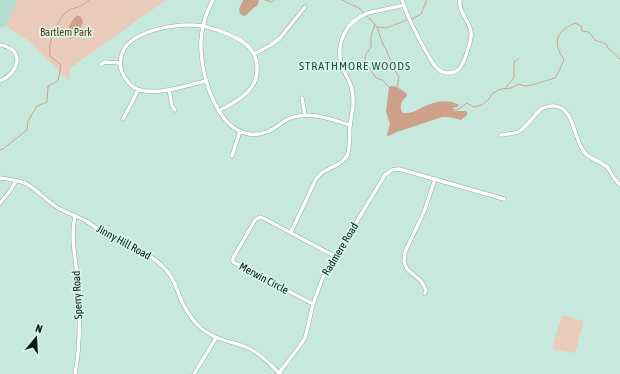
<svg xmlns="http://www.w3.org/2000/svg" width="620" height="374" viewBox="0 0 620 374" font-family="'Asap Condensed',sans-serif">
	<rect width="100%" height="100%" fill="#c7e9dd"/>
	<polygon fill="#b4ddcf" points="0,0 18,0 6,26 0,28"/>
	<g fill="#eacab9">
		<polygon points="18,0 166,0 70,68 69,81 29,41 6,26"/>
		<polygon points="562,315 584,321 575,353 552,349"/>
	</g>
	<g fill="#cca089">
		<path d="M243,0H259L257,6C251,8 249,14 244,16L240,14L239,9Z"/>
		<path d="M77,15L81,17L83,22L79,31L74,38L69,39L66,36C68,28 71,21 77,15Z"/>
		<path d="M391,86L397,87L406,93L407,96C402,100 398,107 403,113C406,113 410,113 413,112C416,111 418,109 421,108C433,102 447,98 459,105L457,107L453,108L454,111H465L467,112V115L461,120L448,117H442L397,132L388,136L387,135L390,124L386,112L389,87Z"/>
	</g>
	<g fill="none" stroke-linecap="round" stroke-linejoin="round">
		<g stroke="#cca089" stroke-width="1">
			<polyline points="265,0 272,2 275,0"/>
			<polyline points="342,0 359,8 364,13"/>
			<polyline points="367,16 377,27 382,42 386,49 395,71 399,77 397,87"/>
			<polyline points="412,19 421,14 427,0"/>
			<polyline points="375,25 371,35 371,47 366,54 365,61 376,78 382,80 389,87"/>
			<polyline points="378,27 386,28 407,20"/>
			<polyline points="506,87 514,78 514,62 518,59"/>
			<path d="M453,110L459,109L467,103L474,107L482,105L488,100L493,93L501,89L511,88L519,84L525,86L532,85L555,78L558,73L564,60C562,56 559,52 558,48C554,35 565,27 575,23L581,26L582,31L589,32L595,40L606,44L608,48L620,59"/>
			<path d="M0,150L3,149L27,130L28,121L37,106L47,102L48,86L58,81L61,65L50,56C50,52 49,48 50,44C53,34 60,15 69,10C72,8 72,9 75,8C80,7 85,4 89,0"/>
		</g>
		<defs>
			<g id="minor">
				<path d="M213,0C206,12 202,26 201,41C199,69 215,129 249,134C257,135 266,133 273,129C278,126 282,122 288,119C309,110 330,119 350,125"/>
				<path d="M402,0C408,19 417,36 427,53C430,58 433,64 437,68C440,71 444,73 448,73C452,73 457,71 459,69C464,64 470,44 471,37C473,23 458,14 460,0"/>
				<path d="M0,45C26,49 19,73 0,81"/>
				<polyline points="254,54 271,45 280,38 305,7"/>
				<polyline points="101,65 104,62 120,63"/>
				<path d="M206,81C188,85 159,95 140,90C132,88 125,80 122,72C120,67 120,62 121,57C126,30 180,22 202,26C207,26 212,29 217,30C234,36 256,44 257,66C259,91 238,100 219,111"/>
				<polyline points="169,90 172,106 175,110"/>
				<polyline points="302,98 305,115"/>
				<polyline points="123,119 131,104 138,90"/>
				<path d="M501,135C519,133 520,133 532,119C535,116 537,112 540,110C543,107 548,107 552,106C575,105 573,140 585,153C591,160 601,161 608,168C610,171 612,175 614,178C616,181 618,183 620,185"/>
				<polyline points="232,156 240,131"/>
				<path d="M0,178C9,179 18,180 27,184C38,191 47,201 58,208C67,213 77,216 86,221C96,227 104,234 114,239C132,248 153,254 166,270C175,279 177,291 182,302C187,312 194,322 202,329C217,341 233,341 250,349C262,355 271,365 280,374"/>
				<polyline points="0,203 10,191 16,181"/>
				<path d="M75,216C70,238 76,260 78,282C80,312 81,344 75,374"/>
				<path d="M291,232L316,179C319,176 321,173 325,171C333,166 341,165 347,156C351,146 349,136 350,126C351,116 354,108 353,98C353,91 350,82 346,75C345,72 342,68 341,64C336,42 346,21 368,13C380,10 392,8 404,5"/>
				<polyline points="425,293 426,290 421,281 407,269 404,262 405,252 424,212 435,179"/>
				<polyline points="313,304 233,262 233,258 255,220 260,217 265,219 336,257"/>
				<polyline points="279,373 299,347 305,338 308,326 313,304 323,277 385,175 392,170 399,169 504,199"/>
				<polyline points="194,374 216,338"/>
			</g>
		</defs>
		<use href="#minor" stroke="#8caca0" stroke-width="4.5"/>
		<use href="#minor" stroke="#fff" stroke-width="3.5"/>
	</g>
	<g text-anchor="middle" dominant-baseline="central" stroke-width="3.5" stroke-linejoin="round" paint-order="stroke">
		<g font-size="11" fill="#6c3512" stroke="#d4f6ea">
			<text x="66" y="32">Bartlem Park</text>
		</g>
		<g font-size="11" fill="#0a1713" stroke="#d4f6ea">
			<text transform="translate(124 242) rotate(29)">Jinny Hill Road</text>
			<text transform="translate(340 249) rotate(-59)">Radmere Road</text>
			<text transform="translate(264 278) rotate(28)">Merwin Circle</text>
			<text transform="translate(77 295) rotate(-93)">Sperry Road</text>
		</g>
		<g font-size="12" letter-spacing="1" fill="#2c493f" stroke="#d4f6ea">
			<text x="355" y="66">STRATHMORE WOODS</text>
		</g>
	</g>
	<g transform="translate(36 338) rotate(18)" stroke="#d4f6ea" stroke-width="3" paint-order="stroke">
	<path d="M0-3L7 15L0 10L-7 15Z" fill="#0a1713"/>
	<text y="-6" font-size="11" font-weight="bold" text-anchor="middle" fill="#0a1713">N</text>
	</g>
</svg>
